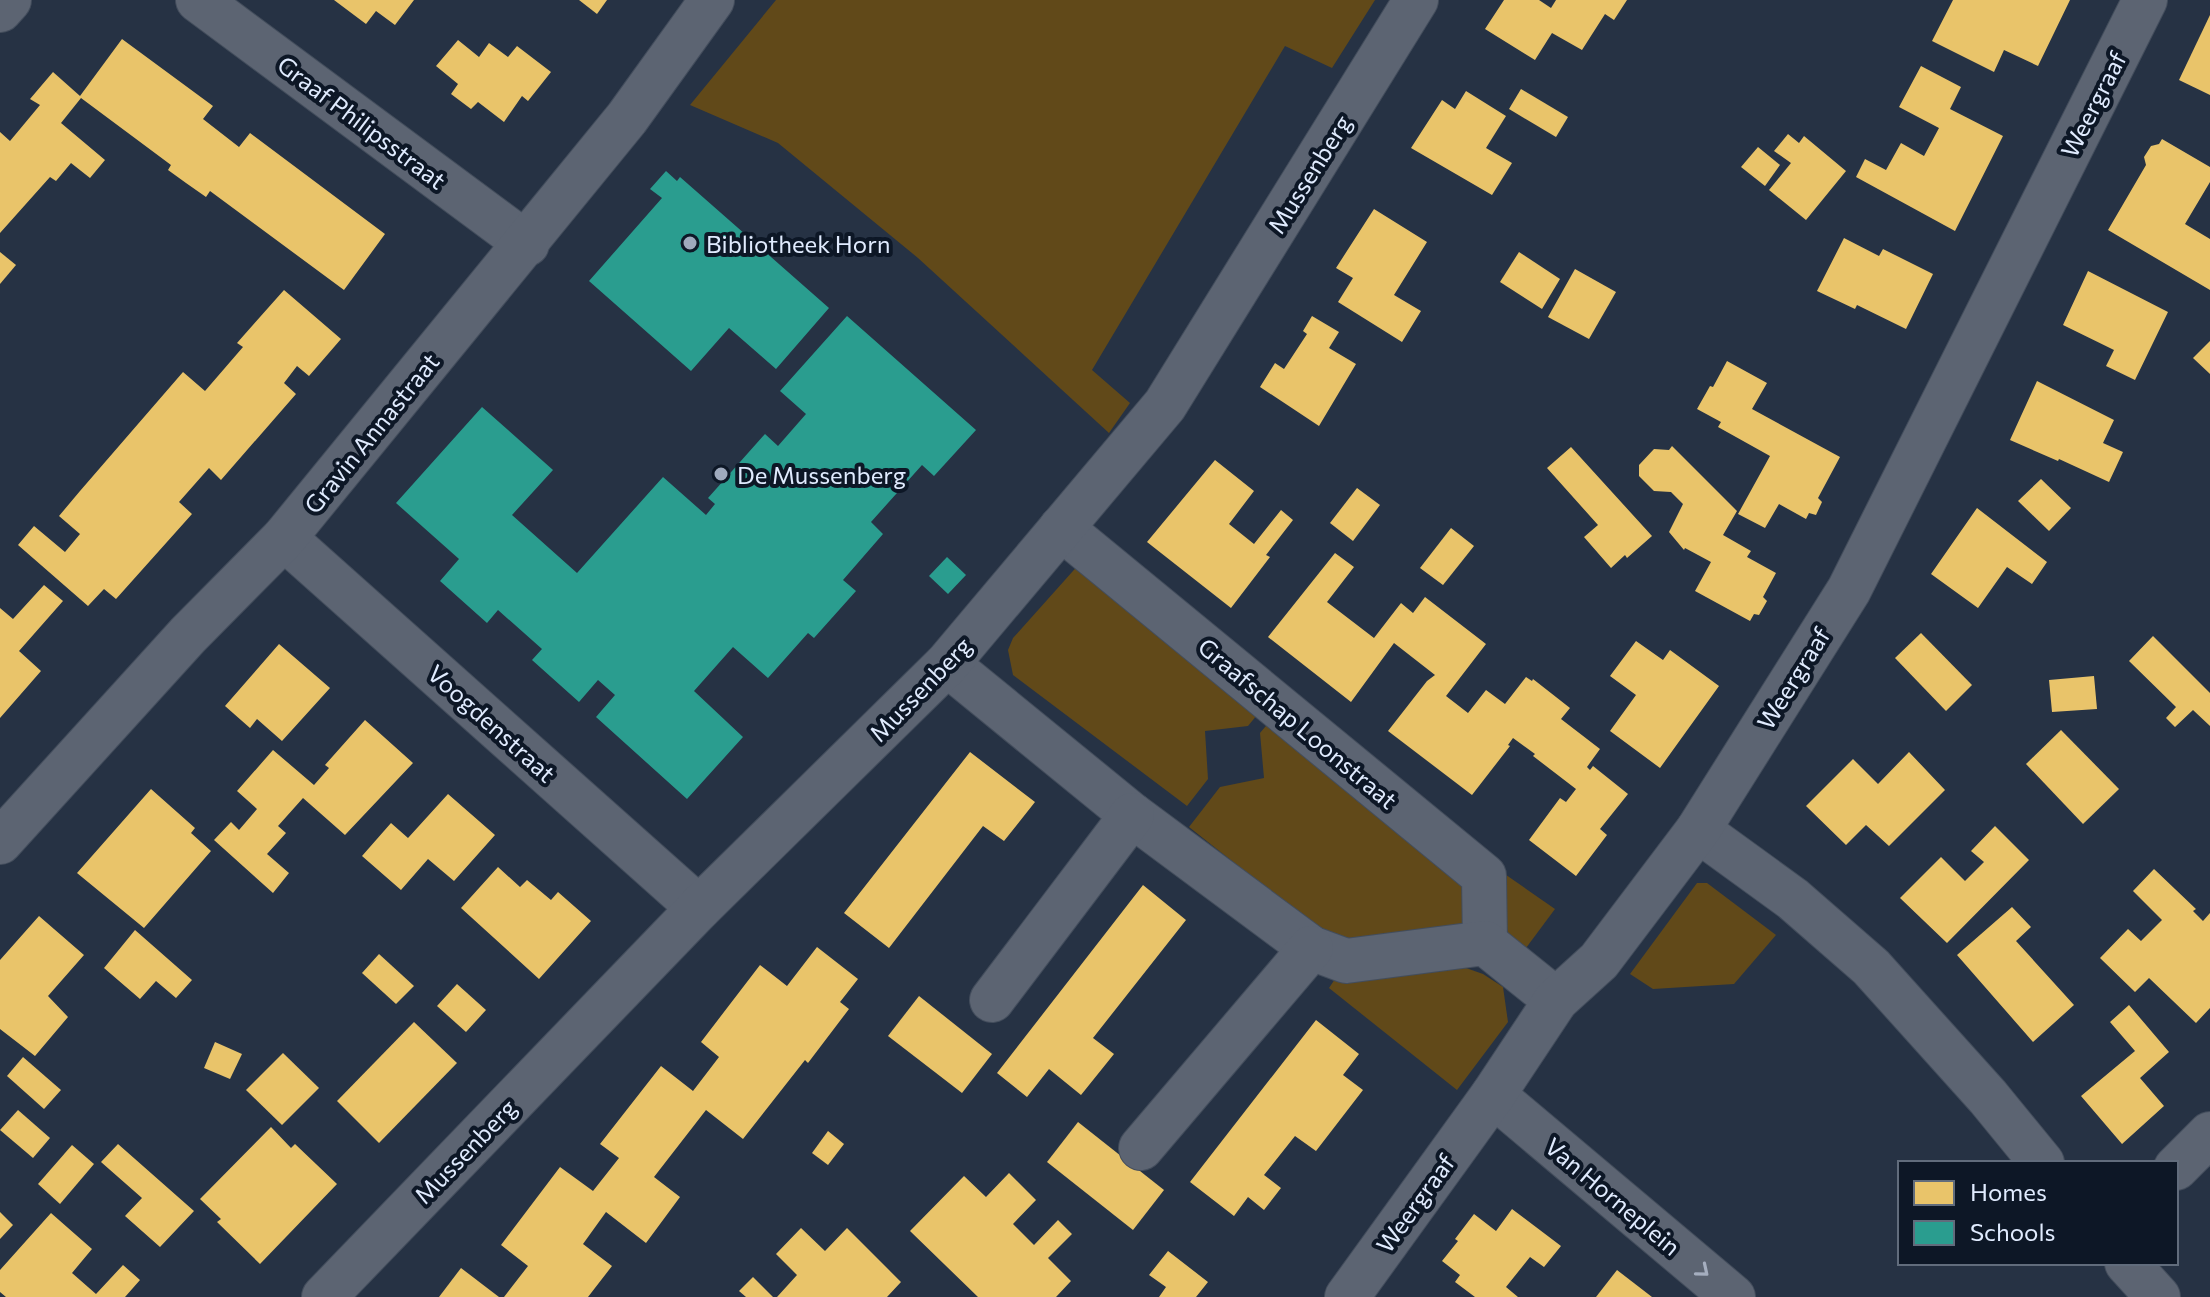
<svg xmlns="http://www.w3.org/2000/svg" width="2210" height="1297" viewBox="0 0 2210 1297" font-family="Commissioner,sans-serif">
	<rect width="100%" height="100%" fill="#263244"/>
	<g fill="#614919">
		<polygon points="776,0 1375,0 1332,68 1285,46 1092,370 1130,403 1109,433 918,258 778,143 690,105"/>
		<polygon points="1081,562 1266,704 1248,726 1205,731 1208,779 1187,806 1013,675 1008,650 1013,638"/>
		<polygon points="1276,714 1474,888 1474,926 1347,939 1319,930 1189,827 1220,787 1264,778 1260,733"/>
		<polygon points="1499,870 1555,909 1526,948 1501,932"/>
		<polygon points="1697,883 1707,883 1776,935 1734,984 1653,989 1630,974"/>
		<polygon points="1466,968 1483,974 1503,987 1508,1022 1457,1090 1329,988 1335,979"/>
	</g>
	<g fill="#e9c46a">
		<polygon points="334,0 414,0 395,25 376,11 366,24"/>
		<polygon points="579,0 607,0 597,14"/>
		<polygon points="1504,0 1539,0 1551,8 1556,0 1627,0 1614,20 1605,14 1582,50 1552,33 1535,60 1485,29"/>
		<polygon points="1953,0 2070,0 2038,66 2004,50 1994,72 1932,41"/>
		<polygon points="2210,15 2210,95 2179,80"/>
		<polygon points="122,39 213,106 203,119 239,147 250,133 385,234 344,290 210,191 206,197 186,183 168,170 171,165 81,98 61,123 105,160 90,178 71,163 56,181 50,177 0,233 0,132 10,141 40,105 30,99 53,72 80,96"/>
		<polygon points="458,40 479,57 489,43 508,57 517,46 551,72 528,101 522,96 504,122 478,102 471,109 451,94 458,84 436,66"/>
		<polygon points="1921,66 1961,87 1950,109 2003,136 1955,231 1856,177 1865,159 1886,170 1901,143 1924,156 1939,128 1899,107"/>
		<polygon points="1521,89 1568,117 1556,137 1509,109"/>
		<polygon points="1466,91 1506,116 1486,148 1512,163 1492,195 1411,148 1442,100 1455,109"/>
		<polygon points="1788,134 1799,143 1804,136 1846,171 1806,220 1769,190 1791,163 1774,151"/>
		<polygon points="2162,139 2210,167 2210,182 2185,224 2210,239 2210,290 2108,230 2146,165 2144,157 2151,146 2159,144"/>
		<polygon points="1758,147 1780,165 1765,186 1741,167"/>
		<polygon points="1374,209 1427,242 1394,295 1421,311 1402,342 1338,302 1353,278 1336,268"/>
		<polygon points="1844,238 1879,256 1883,249 1933,274 1906,329 1857,305 1855,309 1817,291"/>
		<polygon points="0,252 16,265 0,284"/>
		<polygon points="1519,252 1560,279 1542,309 1500,282"/>
		<polygon points="1575,269 1616,292 1589,339 1548,317"/>
		<polygon points="2088,271 2168,312 2135,380 2106,366 2114,350 2063,325"/>
		<polygon points="284,290 341,339 309,376 297,366 284,383 296,394 221,480 209,468 179,502 192,514 116,599 104,589 88,606 18,545 34,526 65,552 80,534 59,516 80,491 183,372 205,391 243,347 237,343"/>
		<polygon points="1312,316 1339,332 1329,348 1356,364 1319,426 1260,387 1275,363 1284,369 1307,334 1303,331"/>
		<polygon points="2210,341 2210,374 2193,358"/>
		<polygon points="1727,361 1767,383 1752,409 1840,457 1818,498 1822,502 1816,515 1809,513 1806,519 1779,504 1765,528 1738,514 1770,456 1718,427 1721,422 1697,409 1710,386 1713,387"/>
		<polygon points="2037,381 2114,420 2103,443 2123,452 2109,482 2059,459 2058,461 2010,440"/>
		<polygon points="1672,446 1737,511 1723,535 1751,551 1747,557 1776,573 1763,597 1767,601 1759,615 1754,614 1750,621 1695,591 1711,562 1685,548 1684,550 1669,532 1683,504 1671,492 1654,491 1639,476 1639,465 1654,449 1669,450"/>
		<polygon points="1571,447 1652,536 1627,558 1625,555 1611,568 1584,537 1598,525 1547,468"/>
		<polygon points="1215,460 1254,491 1229,524 1254,544 1281,510 1293,520 1266,555 1270,557 1231,608 1147,542"/>
		<polygon points="2041,479 2071,508 2049,531 2018,501"/>
		<polygon points="1357,488 1380,505 1353,541 1330,523"/>
		<polygon points="1977,508 2047,562 2032,584 2007,567 1978,608 1931,574"/>
		<polygon points="1451,528 1474,546 1443,585 1420,568"/>
		<polygon points="1335,553 1354,567 1327,602 1374,638 1401,603 1413,613 1425,597 1486,644 1446,696 1468,713 1486,690 1505,704 1526,677 1532,681 1533,679 1570,708 1561,719 1600,749 1587,767 1590,770 1593,766 1628,794 1600,829 1607,835 1576,876 1529,840 1560,798 1566,802 1576,789 1533,756 1535,754 1513,738 1508,745 1510,746 1472,795 1388,731 1427,681 1435,675 1394,643 1351,702 1268,637"/>
		<polygon points="44,585 63,601 19,651 41,671 0,718 0,608 13,619"/>
		<polygon points="1921,633 1972,685 1946,711 1895,658"/>
		<polygon points="2153,636 2210,693 2210,726 2193,710 2175,727 2166,718 2176,707 2129,661"/>
		<polygon points="1636,641 1663,660 1670,650 1719,686 1660,768 1610,731 1636,695 1610,676"/>
		<polygon points="279,644 330,688 282,741 257,719 250,728 225,706"/>
		<polygon points="2094,676 2097,709 2052,712 2049,680"/>
		<polygon points="365,720 413,763 345,835 303,798 278,826 286,833 267,854 289,873 273,893 214,840 231,822 239,830 257,809 237,791 273,750 314,785 329,768 325,765"/>
		<polygon points="2061,730 2119,789 2083,824 2026,764"/>
		<polygon points="970,752 1035,802 1004,841 983,826 889,948 844,913"/>
		<polygon points="1909,752 1945,790 1889,846 1866,825 1846,845 1806,806 1853,759 1878,784"/>
		<polygon points="151,789 195,828 191,833 211,851 144,928 77,873"/>
		<polygon points="448,794 495,835 454,881 428,859 401,890 362,856 391,823 408,838"/>
		<polygon points="1995,826 2029,860 1947,943 1900,898 1941,857 1965,881 1984,862 1971,851"/>
		<polygon points="498,867 520,887 527,880 551,900 558,892 591,921 539,979 461,908"/>
		<polygon points="2154,869 2196,909 2193,911 2203,921 2210,913 2210,1008 2196,1023 2149,978 2135,992 2100,958 2128,929 2141,941 2162,920 2133,891"/>
		<polygon points="1143,885 1186,920 1093,1038 1114,1054 1081,1095 1049,1069 1027,1097 997,1073"/>
		<polygon points="2012,907 2031,927 2016,941 2074,1005 2033,1042 1957,955"/>
		<polygon points="39,916 84,955 48,996 68,1017 35,1056 0,1029 0,960"/>
		<polygon points="135,930 192,980 176,998 156,981 140,999 104,968"/>
		<polygon points="817,947 858,979 840,1002 849,1009 808,1063 805,1060 743,1139 706,1110 654,1177 680,1197 646,1243 606,1212 583,1244 612,1266 588,1297 504,1297 528,1266 501,1245 560,1167 593,1191 619,1158 600,1144 661,1066 693,1091 719,1057 701,1042 760,965 787,986"/>
		<polygon points="379,954 414,986 396,1004 362,973"/>
		<polygon points="457,984 486,1010 466,1032 437,1006"/>
		<polygon points="919,996 992,1054 962,1093 888,1036"/>
		<polygon points="2129,1005 2169,1052 2140,1078 2164,1106 2122,1144 2081,1096 2135,1051 2110,1022"/>
		<polygon points="1316,1020 1359,1054 1343,1075 1363,1090 1316,1151 1295,1136 1264,1175 1281,1188 1264,1210 1248,1197 1234,1216 1190,1182"/>
		<polygon points="414,1022 457,1063 379,1143 337,1101"/>
		<polygon points="215,1042 242,1054 230,1079 204,1068"/>
		<polygon points="283,1053 319,1088 282,1125 246,1090"/>
		<polygon points="23,1057 61,1090 44,1109 7,1076"/>
		<polygon points="18,1110 50,1138 33,1158 0,1130"/>
		<polygon points="1078,1122 1164,1190 1133,1230 1047,1162"/>
		<polygon points="271,1127 291,1148 295,1144 337,1184 260,1264 217,1222 221,1219 200,1199"/>
		<polygon points="828,1131 844,1144 828,1165 812,1153"/>
		<polygon points="118,1144 194,1211 160,1247 125,1216 142,1198 101,1162"/>
		<polygon points="72,1145 94,1164 60,1204 38,1184"/>
		<polygon points="1009,1173 1036,1200 1013,1224 1034,1245 1058,1220 1072,1234 1048,1258 1071,1281 1056,1297 978,1297 910,1231 964,1176 986,1197"/>
		<polygon points="1512,1209 1561,1246 1544,1267 1530,1257 1506,1287 1518,1297 1475,1297 1455,1282 1460,1275 1442,1261 1458,1241 1455,1239 1474,1214 1496,1231"/>
		<polygon points="0,1212 13,1225 0,1239"/>
		<polygon points="51,1213 92,1249 72,1273 96,1294 123,1265 140,1280 125,1297 6,1297 0,1292 0,1270"/>
		<polygon points="801,1228 825,1251 847,1228 901,1282 887,1297 777,1297 797,1275 776,1254"/>
		<polygon points="1168,1251 1208,1282 1196,1297 1159,1297 1166,1287 1149,1275"/>
		<polygon points="461,1268 499,1297 439,1297"/>
		<polygon points="1617,1270 1652,1297 1596,1297"/>
		<polygon points="753,1277 773,1297 746,1297 739,1291"/>
	</g>
	<g fill="#2a9d8f">
		<polygon points="666,171 677,181 680,177 829,308 776,369 729,328 691,371 589,281 662,198 650,189"/>
		<polygon points="847,316 976,430 934,476 922,465 871,522 883,534 843,580 856,591 814,638 808,633 768,678 733,647 694,691 743,737 687,799 596,717 615,695 598,680 579,702 532,660 542,649 498,610 487,623 440,581 459,559 396,503 482,407 553,470 512,515 577,573 663,477 706,515 715,504 708,498 765,434 778,446 806,414 780,391"/>
		<polygon points="947,557 966,575 948,594 929,576"/>
	</g>
	<g fill="none" stroke-linecap="round" stroke-linejoin="round">
		<defs>
			<g id="minor">
				<polyline points="198,0 527,244"/>
				<polyline points="0,10 9,0"/>
				<polyline points="1061,528 1484,876 1485,943"/>
				<polyline points="284,538 699,908"/>
				<polyline points="947,664 1132,815 1311,948 1346,961 1485,943 1556,1000"/>
				<polyline points="1698,830 1793,899 1871,967 1988,1097 2042,1163"/>
				<polyline points="0,842 188,635 284,538 627,118 712,0"/>
				<polyline points="992,1000 1132,815"/>
				<polyline points="1493,1095 1733,1297"/>
				<polyline points="1141,1148 1311,948"/>
				<polyline points="2176,1168 2210,1134"/>
				<polyline points="2127,1263 2158,1297"/>
				<polyline points="324,1297 699,908 947,664 1165,405 1416,0"/>
				<polyline points="1347,1297 1493,1095 1556,1000 1599,961 1698,830 1849,590 2145,0"/>
			</g>
		</defs>
		<use href="#minor" stroke="#434d5c" stroke-width="46"/>
		<use href="#minor" stroke="#5c6472" stroke-width="44"/>
	</g>
	<defs><path id="oneway-chevron" d="M-2-3.5L2.5 0L-2 3.5" fill="none" stroke-width="1.6" stroke-linecap="round" stroke-linejoin="round" transform="scale(2)"/></defs>
	<use stroke="#a5aebf" href="#oneway-chevron" transform="translate(1703 1271) rotate(40)"/>
	<g fill="#9faabd" stroke="#0d1726" stroke-width="3">
		<circle cx="690" cy="243" r="8"/>
		<circle cx="721" cy="474" r="8"/>
	</g>
	<g text-anchor="middle" dominant-baseline="central" stroke-width="8" stroke-linejoin="round" paint-order="stroke">
		<g font-size="24" fill="#e0ebfe" stroke="#0d1726">
			<text transform="translate(2093 104) rotate(-63)">Weergraaf</text>
			<text transform="translate(362 122) rotate(37)">Graaf Philipsstraat</text>
			<text transform="translate(1309 174) rotate(-58)">Mussenberg</text>
			<text transform="translate(371 433) rotate(-51)">Gravin Annastraat</text>
			<text transform="translate(1793 678) rotate(-58)">Weergraaf</text>
			<text transform="translate(920 689) rotate(-46)">Mussenberg</text>
			<text transform="translate(492 723) rotate(42)">Voogdenstraat</text>
			<text transform="translate(1298 723) rotate(40)">Graafschap Loonstraat</text>
			<text transform="translate(465 1151) rotate(-46)">Mussenberg</text>
			<text transform="translate(1613 1196) rotate(40)">Van Horneplein</text>
			<text transform="translate(1415 1203) rotate(-54)">Weergraaf</text>
		</g>
		<g font-size="24" fill="#e0ebfe" stroke="#0d1726" text-anchor="start">
			<text x="706" y="243">Bibliotheek Horn</text>
			<text x="737" y="474">De Mussenberg</text>
		</g>
	</g>
	<rect x="1898" y="1161" width="280" height="104" fill="#0d1726" stroke="#616c7c" stroke-width="2"/>
	<rect x="1914" y="1181" width="40" height="24" fill="#e9c46a" stroke="#616c7c" stroke-width="2"/>
	<text x="1970" y="1201" font-size="24" fill="#e0ebfe">Homes</text>
	<rect x="1914" y="1221" width="40" height="24" fill="#2a9d8f" stroke="#616c7c" stroke-width="2"/>
	<text x="1970" y="1241" font-size="24" fill="#e0ebfe">Schools</text>
</svg>
